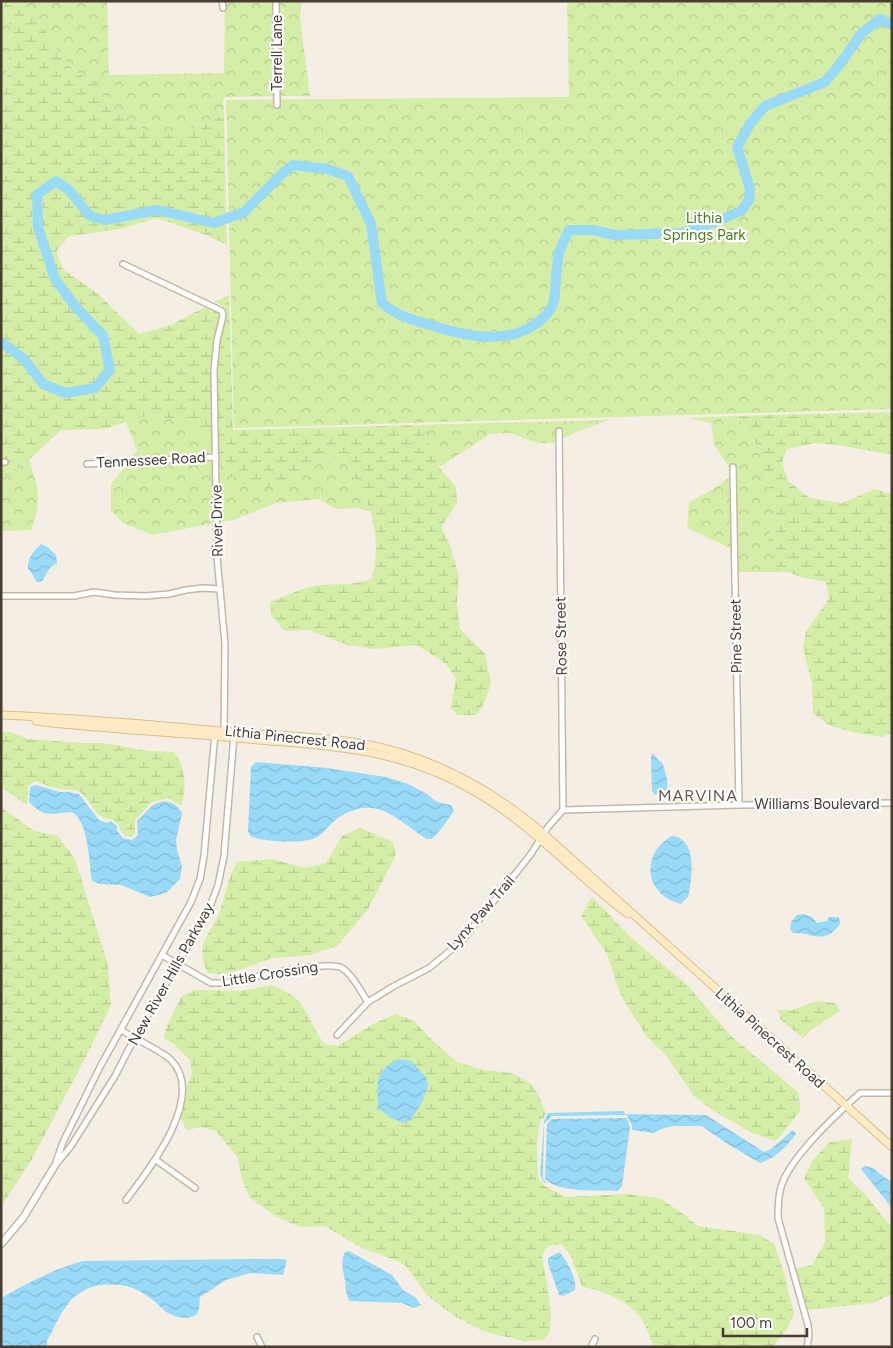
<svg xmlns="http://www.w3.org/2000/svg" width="893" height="1348" viewBox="0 0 893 1348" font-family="Figtree,sans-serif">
	<defs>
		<pattern id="forest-crowns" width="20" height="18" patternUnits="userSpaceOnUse" patternTransform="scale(1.25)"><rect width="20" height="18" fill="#d4eda7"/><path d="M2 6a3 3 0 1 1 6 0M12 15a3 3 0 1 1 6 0" fill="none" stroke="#b7cc90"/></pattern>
		<pattern id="wetland-marsh" width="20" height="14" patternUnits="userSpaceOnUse" patternTransform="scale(1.25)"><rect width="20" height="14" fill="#d4eda7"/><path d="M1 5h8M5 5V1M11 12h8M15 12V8" fill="none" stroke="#b7cc90"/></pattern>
		<pattern id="water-waves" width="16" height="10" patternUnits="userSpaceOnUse" patternTransform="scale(1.25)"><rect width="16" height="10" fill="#98daf8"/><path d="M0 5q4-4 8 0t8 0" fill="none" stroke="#84bcd5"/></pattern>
	</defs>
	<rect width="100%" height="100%" fill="#f4eee4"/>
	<g fill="url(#forest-crowns)">
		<polygon points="1,1 12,33 5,91 1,95"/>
		<polygon points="25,1 107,1 109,75 224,73 225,1 274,1 274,96 225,97 223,100 224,115 179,134 155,134 128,122 106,102 97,86 69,66 56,48"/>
		<polygon points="279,1 302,1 300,18 310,96 280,96"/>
		<polygon points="567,1 892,1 892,409 234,428 226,100 569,97"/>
		<polygon points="149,415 182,421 212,442 213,454 131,458 137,451 126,422"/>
		<polygon points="737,416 757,445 763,468 775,499 773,523 768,542 777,567 789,572 738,572 736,464 730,463 730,469 714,444 711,423 688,418"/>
		<polygon points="609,420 576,432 562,439 562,428 556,428 555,443 536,443 511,433 490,434 439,467 428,441 418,425"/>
		<polygon points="219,454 221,457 294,481 315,457 342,456 359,485 370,511 357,508 335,509 319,499 276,503 233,520 220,522"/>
		<path d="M29,460C39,490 42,499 31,530L1,531V482Z"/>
		<polygon points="213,461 214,523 153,535 123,523 111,510 111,484 126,465"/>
		<polygon points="730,477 732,571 730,548 687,528 689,502 710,491"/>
	</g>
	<g fill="url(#wetland-marsh)">
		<polygon points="2,1 25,1 56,48 69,66 97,86 106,102 128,122 155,134 179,134 224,115 227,245 206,235 157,218 120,229 69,236 56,252 64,270 97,293 139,334 171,325 207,306 220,313 214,340 211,370 213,443 182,421 149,415 104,429 61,430 29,460 1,482 1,465 8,465 8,459 1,459 1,95 5,91 12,33"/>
		<path d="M229,295L233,430L418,425L428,441L439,467L456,487L457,503L441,527L450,545L459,576L457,602L460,629L485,654L491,683L484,704L476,715H457L451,707L456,678L445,663L417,645L374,649L347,645L309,630L285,631L271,615L270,602L305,588L319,585L351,584L372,579C384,530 367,496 342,456L315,457L294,481L267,487L246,485L226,473L219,454L217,370L220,341L226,310L225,307L215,302Z"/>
		<polygon points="892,412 892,455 838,445 814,443 787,449 782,463 788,481 810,498 842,503 875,489 892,494 892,733 881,737 857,733 830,726 813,713 812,684 803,648 806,632 829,598 826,582 801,577 777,568 768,542 773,523 775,499 763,468 757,445 737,416"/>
		<path d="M1,732H11L28,739L82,743H102L148,751L174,752C186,767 187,789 181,806L168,798L152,802L135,820V834L131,837C123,835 120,833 119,825L112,819C94,820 94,803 81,793C76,789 69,790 62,789C54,789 44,784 36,781L28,786L27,805L1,787Z"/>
		<polygon points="1,807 34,831 58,836 75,859 108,965 111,1005 91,1047 32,1159 1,1207"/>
		<path d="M360,828L393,842L396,855L368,909L337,946L310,955L272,958L224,975L208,973C193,941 211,937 220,911C226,893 227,879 237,862L272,859L305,868L326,863L342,836Z"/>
		<polygon points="592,897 605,910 628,935 688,986 730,1035 799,1093 800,1111 776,1141 752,1133 711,1109 694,1096 666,1055 647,1037 621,996 607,954 581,916"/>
		<path d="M271,985C282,989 297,996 303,1007C311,1019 315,1033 325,1044L338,1046L373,1024L395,1014L414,1021L432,1040L457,1062L483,1070L512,1073L532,1084L540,1098L546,1114L540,1122L537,1146L538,1177L543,1185L566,1197L628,1194L660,1198L686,1216L698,1226L760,1235L774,1244L784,1273L794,1314L787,1329L773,1347H654C649,1338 647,1326 641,1318C627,1300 602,1290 582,1287L570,1254L561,1244L548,1246L542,1255L551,1310L550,1332L544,1340L524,1341L485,1332L454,1316L427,1295L407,1267L400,1262L362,1248L325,1226L300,1227L277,1217L249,1197L241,1176L238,1158L216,1131L201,1127L187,1130L181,1119V1102L192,1074L190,1060L174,1044L164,1038L166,1027L182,996L196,990L241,991Z"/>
		<polygon points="818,1001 835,1003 840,1011 811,1030 803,1038 781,1020 778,1010 792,1010"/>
		<polygon points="852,1139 848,1178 864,1193 892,1228 892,1294 873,1303 807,1310 796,1269 812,1265 825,1242 824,1208 804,1179 812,1161 830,1142"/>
	</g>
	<g fill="url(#water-waves)">
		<path d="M41,544L46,546L56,555L57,563L50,568L42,581L37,582C33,577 33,573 28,569C27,558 34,551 41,544Z"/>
		<path d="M653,753C656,758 661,761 663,765C666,774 670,785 665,793L655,795L652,791L651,757Z"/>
		<path d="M256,762L327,768L386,777L408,784L427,794L437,802L451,805L454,811L442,828L432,839H427C411,830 396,814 378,809C361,805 344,812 332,823C326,829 322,835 315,838C301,844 264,842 250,836L248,831L251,767Z"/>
		<path d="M36,785L60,792H68L79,794L99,820L107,823L111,821L117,826V831L123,838L132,840L138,835L137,821C143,816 149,807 155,804C166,798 177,803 182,813L176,840L177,850L182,866L180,879L166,893L150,897L121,885L100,884L92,881C89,865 89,818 71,812C50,814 45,818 29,802L30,787Z"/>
		<path d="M672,836C698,838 692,880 688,897L681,904C645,895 639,855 672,836Z"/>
		<path d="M804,914L812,917L817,923L827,921L829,917H839L840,924C825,946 812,932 793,933L790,929L791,922L797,915Z"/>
		<path d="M398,1059L411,1061L426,1077L428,1086L422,1102L411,1120L403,1123L390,1117L378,1108C378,1081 373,1073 398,1059Z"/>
		<path d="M624,1111L625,1114L706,1115L764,1152L771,1149L793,1130L796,1134C786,1147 776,1158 760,1163L726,1143L702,1126H673L661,1129L654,1133L632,1130V1126L627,1115L552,1116L544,1124L543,1179L546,1183H544L540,1175L544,1121L548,1113Z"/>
		<path d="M627,1118L630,1127L622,1186L618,1191C599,1190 558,1193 545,1179L547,1124L552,1119Z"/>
		<polygon points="865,1166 873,1168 892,1183 892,1208 861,1169"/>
		<path d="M349,1251L392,1275L403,1290L416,1298L421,1305L414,1308L402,1303L350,1301C345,1294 346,1288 345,1280C343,1270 340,1262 345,1252Z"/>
		<path d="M559,1252C567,1260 577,1279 575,1290L563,1296L559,1295L548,1263V1258Z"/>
		<path d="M253,1259H283L287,1260L283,1275L250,1273L226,1280L200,1297C199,1302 200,1308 198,1312C192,1322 174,1317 166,1312C162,1309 159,1305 154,1301C136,1287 124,1283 101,1285C91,1286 81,1291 73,1298C61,1310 55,1326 47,1341V1347H1V1298C28,1283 53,1269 83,1261Z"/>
	</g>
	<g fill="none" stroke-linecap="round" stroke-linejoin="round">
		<path stroke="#98daf8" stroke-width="10" d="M1,342L24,359L43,384L65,393L95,388L110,370L103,336L75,306L55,279L38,227L37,195L56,181L70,191L90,216L105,220L157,210L214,223L244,212L284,172L293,165L327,169L348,176L371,224L382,303C399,317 410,319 430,325C470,338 524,349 552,307C556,300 556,269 558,258C559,249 565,239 569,230H593L615,235L682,233L718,221L741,211L749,200L750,189L737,147L750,124L765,106L825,82L840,64L862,33L880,19L892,25"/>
		<defs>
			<g id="minor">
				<polyline points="222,1 223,8"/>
				<polyline points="276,1 277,105"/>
				<polyline points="123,264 222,311 223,316 217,340 214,370 217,557 225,644 224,731"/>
				<polyline points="1,462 5,462"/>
				<polyline points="87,464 216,457"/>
				<polyline points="733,467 739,805"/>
				<polyline points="1,596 74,596 94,592 115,595 145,596 169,594 186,590 202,588 220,589"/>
				<polyline points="563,810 739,805 892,803"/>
				<path d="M162,955L211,983H223C244,980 327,959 342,968C353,975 361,992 368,1002"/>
				<path d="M121,1030C133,1038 162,1051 171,1060C207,1096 149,1170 126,1200"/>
				<polyline points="337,1035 368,1002 394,986 429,968 462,941 531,854 548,827 563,810 559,431"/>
				<polyline points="156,1160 195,1188"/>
				<polyline points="56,1162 63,1142 100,1067 191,902 200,879 204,856 215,733"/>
				<polyline points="54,1167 71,1146 115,1076 134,1039 209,909 218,885 224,856 234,736"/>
				<polyline points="257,1337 262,1347"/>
				<polyline points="591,1347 595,1339"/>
				<path d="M807,1347L809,1336L808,1325L778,1218C778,1207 778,1197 781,1187C789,1158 837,1114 860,1093H892"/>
			</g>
			<polyline id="tertiary" points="1,1244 23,1218 54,1167"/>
			<g id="secondary">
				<path d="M1,715C74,718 147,724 220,731C266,735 313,735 359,743C429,755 489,787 543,833L892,1147"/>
				<path d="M36,721C67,725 99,727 131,730C173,733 216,736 259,740C338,746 403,750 474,791C532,824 575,875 628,914"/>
			</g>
		</defs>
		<use href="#minor" stroke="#c3b8a8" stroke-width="8"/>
		<use href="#tertiary" stroke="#c3b8a8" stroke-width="9"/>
		<use href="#secondary" stroke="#d9bf8e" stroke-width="9"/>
		<use href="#minor" stroke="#fff" stroke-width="5"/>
		<use href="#tertiary" stroke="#fff" stroke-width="6"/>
		<use href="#secondary" stroke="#ffebc3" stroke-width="7"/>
	</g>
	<g text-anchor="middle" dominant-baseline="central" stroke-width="4.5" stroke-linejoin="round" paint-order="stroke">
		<g font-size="15" fill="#473d33" stroke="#fff">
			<text transform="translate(277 53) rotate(-90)">Terrell Lane</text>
			<text transform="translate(151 460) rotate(-3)">Tennessee Road</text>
			<text transform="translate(217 521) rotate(-91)">River Drive</text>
			<text transform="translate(561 636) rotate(-91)">Rose Street</text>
			<text transform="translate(736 636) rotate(-91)">Pine Street</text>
			<text transform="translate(295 738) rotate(6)">Lithia Pinecrest Road</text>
			<text x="817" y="804">Williams Boulevard</text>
			<text transform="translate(481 913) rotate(-49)">Lynx Paw Trail</text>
			<text transform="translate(171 974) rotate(-61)">New River Hills Parkway</text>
			<text transform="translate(270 974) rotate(-9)">Little Crossing</text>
			<text transform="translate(770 1038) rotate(42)">Lithia Pinecrest Road</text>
		</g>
		<g font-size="15" fill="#4c7f20" stroke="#fff">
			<text x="704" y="218">Lithia<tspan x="704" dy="17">Springs Park</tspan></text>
		</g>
		<g font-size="16" letter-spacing="1" fill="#6b5a49" stroke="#fff">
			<text x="698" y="795">MARVINA</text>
		</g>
	</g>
	<rect width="893" height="1348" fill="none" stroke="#473d33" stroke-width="5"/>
	<path d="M723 1328v8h84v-8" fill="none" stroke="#473d33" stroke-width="2.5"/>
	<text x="730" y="1328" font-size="15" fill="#473d33" stroke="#ffffff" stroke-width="4" paint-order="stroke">100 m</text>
</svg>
